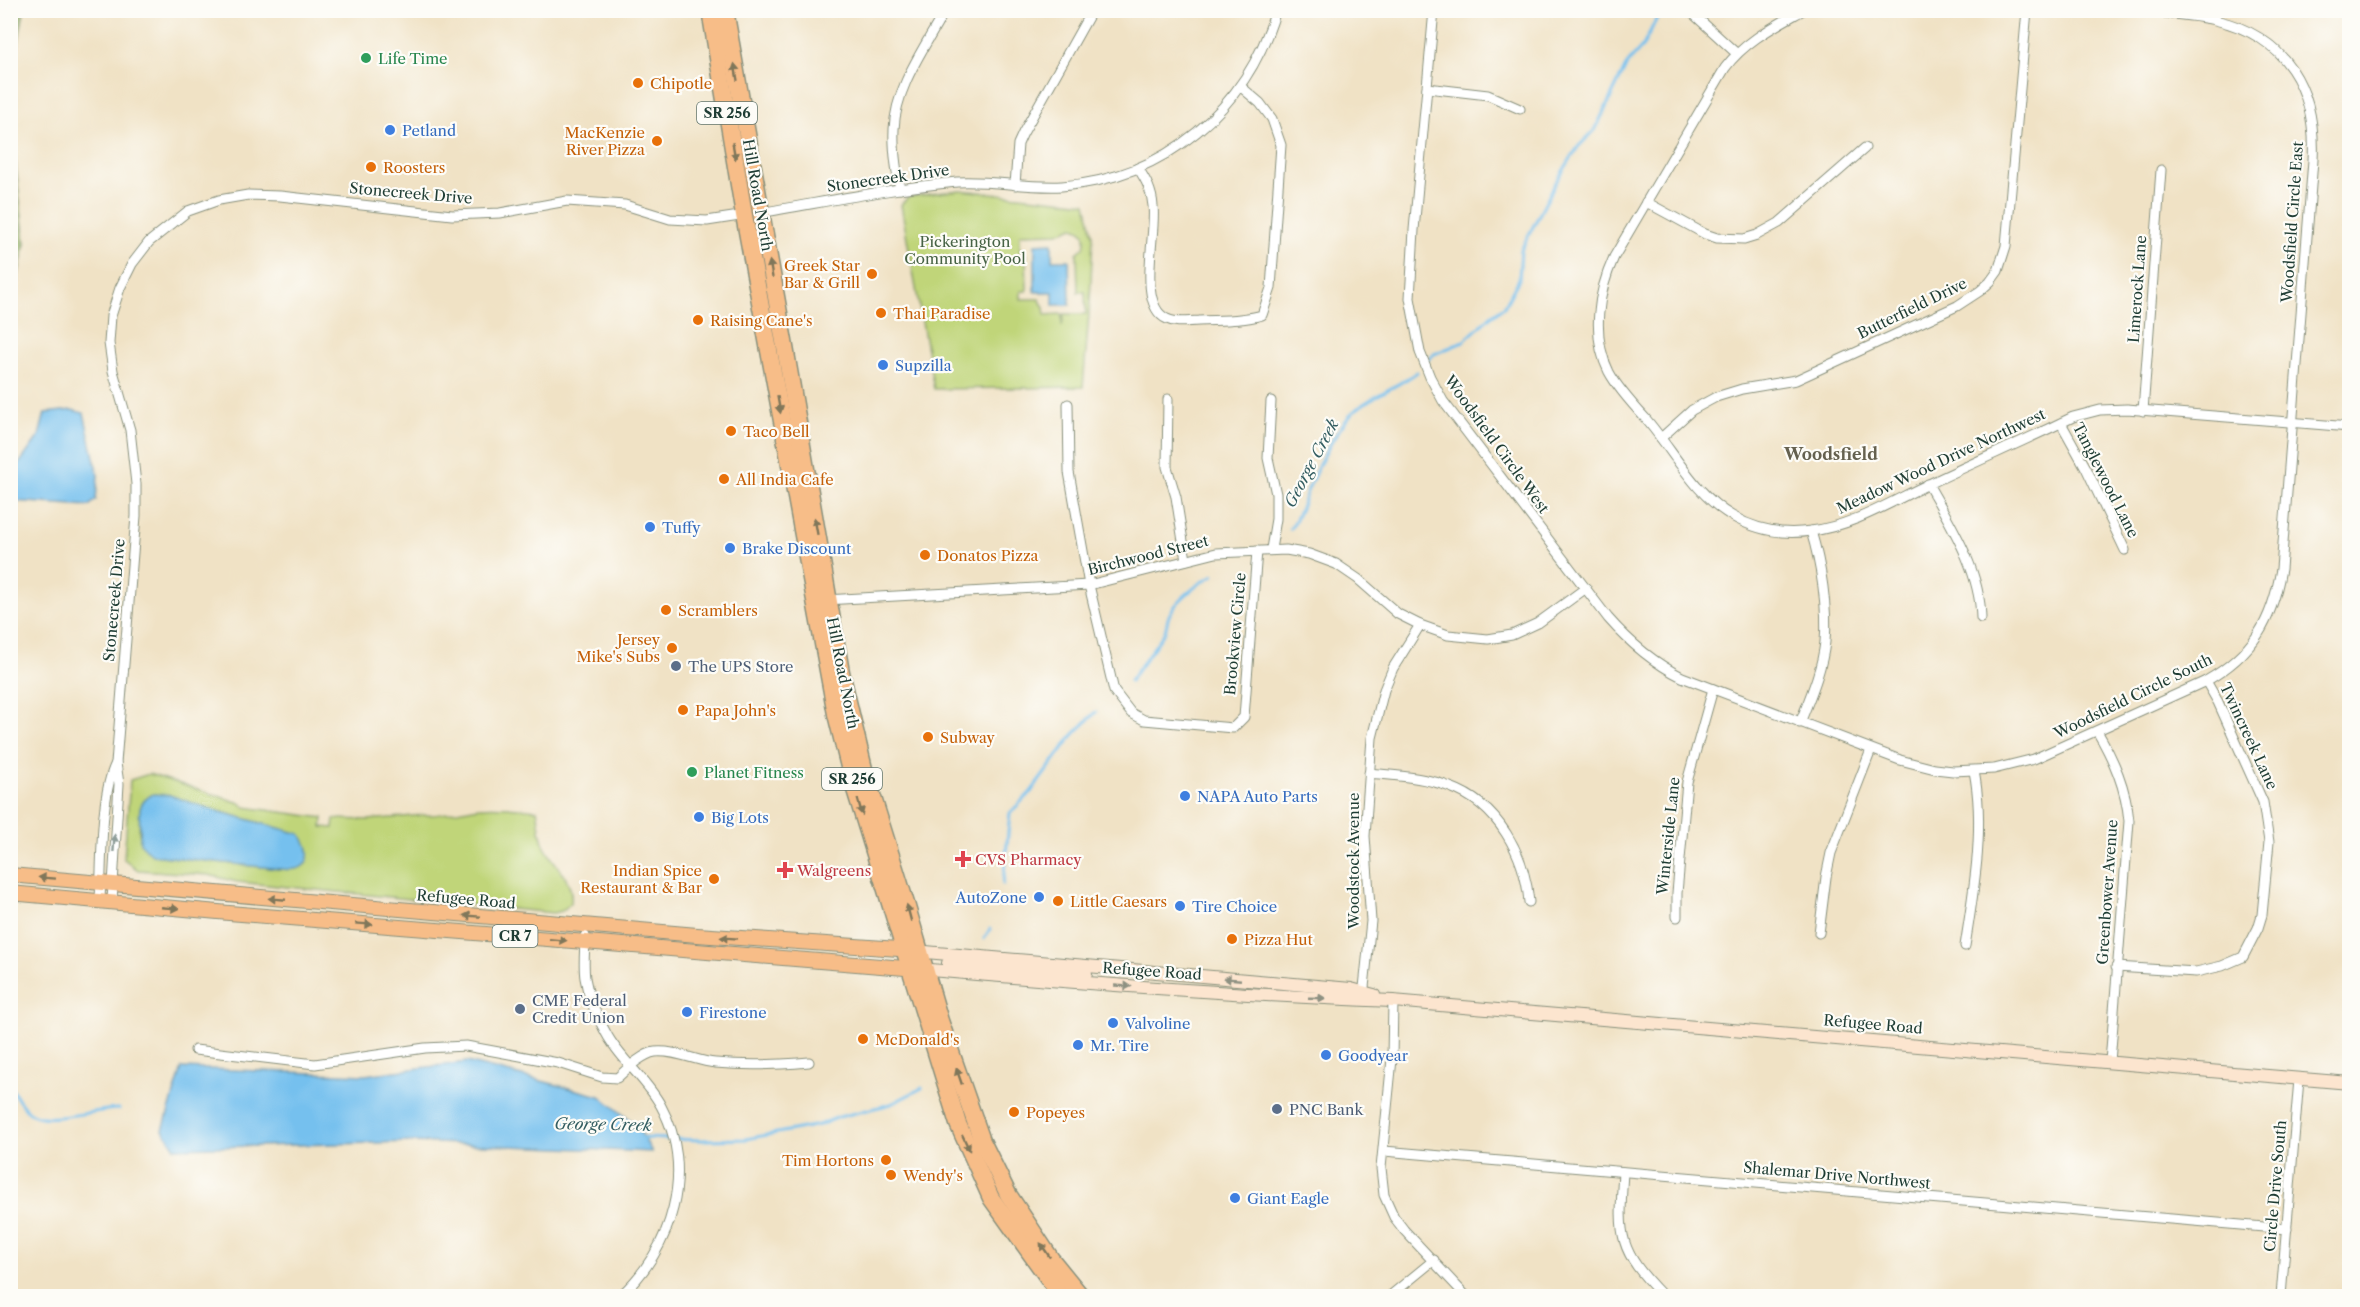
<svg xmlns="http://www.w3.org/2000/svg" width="2360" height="1307" viewBox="0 0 2360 1307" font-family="'Libre Caslon Text',serif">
	<rect width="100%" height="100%" fill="#fdfcf7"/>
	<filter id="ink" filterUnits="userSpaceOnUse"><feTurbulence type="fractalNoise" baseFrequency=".0167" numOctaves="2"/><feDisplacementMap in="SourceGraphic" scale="12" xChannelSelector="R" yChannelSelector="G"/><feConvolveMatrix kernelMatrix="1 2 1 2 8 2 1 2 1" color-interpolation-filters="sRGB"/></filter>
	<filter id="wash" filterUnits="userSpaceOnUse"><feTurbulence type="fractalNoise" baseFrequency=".008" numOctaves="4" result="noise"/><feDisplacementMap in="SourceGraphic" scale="24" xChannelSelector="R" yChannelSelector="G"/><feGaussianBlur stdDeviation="1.35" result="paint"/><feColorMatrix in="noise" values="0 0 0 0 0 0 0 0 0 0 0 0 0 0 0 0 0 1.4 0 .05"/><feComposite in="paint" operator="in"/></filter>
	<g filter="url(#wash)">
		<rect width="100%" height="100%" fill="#f0e2c5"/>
		<g fill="#c0d579" stroke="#708956" stroke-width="1.5" fill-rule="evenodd">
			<path d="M960,190L1086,203L1093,235L1090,301L1083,387L934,389L901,205L908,197ZM1073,227C1084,229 1087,236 1084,247L1077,253L1078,292H1085L1086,314H1064L1062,326V314L1045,315L1044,307L1039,299H1021V291H1027L1026,255H1020V234L1058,233Z"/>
			<path d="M149,774L240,803L245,807L323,818L322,827L333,828L334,819L368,820L425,815C435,817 468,808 481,807C499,805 519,808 537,810C540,823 539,835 545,847C555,867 574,879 571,903L562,911L553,913L237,882L209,875L138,870L124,859L130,780ZM170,795L176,799L275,827L308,859C300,869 292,869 280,869L152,855L139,833L140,811Z"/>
		</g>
		<g fill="#98b669" stroke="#5c7a4e" stroke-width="1.5">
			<polygon points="11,10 24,11 17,49 11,117"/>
			<polygon points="11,125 25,244 11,308 10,308"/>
		</g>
		<g fill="#75c0ee" stroke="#4a7e91" stroke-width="1.5">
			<polygon points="1052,243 1052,260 1069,260 1070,305 1053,305 1053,292 1035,292 1035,244"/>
			<polygon points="72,410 84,413 98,475 96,500 89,506 11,501 11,475 39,436 45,413"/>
			<path d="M153,794L170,795L207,808L300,834C310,845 314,866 295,869C290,870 285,869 280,869L152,855L140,843C139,838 141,833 140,828C139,812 137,803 153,794Z"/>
			<polygon points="467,1062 600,1096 637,1126 652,1152 413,1142 175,1148 163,1130 182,1068 365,1075"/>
		</g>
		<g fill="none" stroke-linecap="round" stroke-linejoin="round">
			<g stroke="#75c0ee" stroke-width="3">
				<polyline points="1428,360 1434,354 1463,342 1491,316 1504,307 1519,279 1521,250 1555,184 1578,147 1595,130 1627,64 1643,46 1661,10"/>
				<path d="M1290,529C1301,514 1302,503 1309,487C1318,465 1339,423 1358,408C1376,394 1399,386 1417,372"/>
				<path d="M1130,681L1164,633C1167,627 1166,625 1168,619C1171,604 1201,581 1214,575"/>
				<polyline points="1003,884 1010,813 1031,792 1073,735 1096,712"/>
				<polyline points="984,939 990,929"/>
				<path d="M10,1086C16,1095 20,1106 30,1113C48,1125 95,1109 119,1109"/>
				<polyline points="641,1138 702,1140 746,1139 819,1125 839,1117 891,1104 922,1088"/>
			</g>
		</g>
	</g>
	<g filter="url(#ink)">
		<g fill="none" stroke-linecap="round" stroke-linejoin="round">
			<defs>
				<g id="street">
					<path d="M1434,10L1414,230L1410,298L1420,352L1430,377L1443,401L1608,618C1630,643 1652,662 1682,677L1900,760L1935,769L1953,771L1994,769L2034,759L2206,681C2253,654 2272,622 2281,569L2313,160C2317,90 2286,36 2215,20C2185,13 2153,13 2123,10"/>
					<polyline points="1689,10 1736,53"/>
					<path d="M1803,10C1775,26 1745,41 1725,68L1614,257C1598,292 1591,336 1609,372C1617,387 1634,406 1645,418C1673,450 1694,494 1732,516C1756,530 1784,535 1811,531C1853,526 1892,501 1929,484C1977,461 2026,440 2073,417L2100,410L2127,409L2350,427"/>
					<polyline points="1427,88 1488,95 1520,109"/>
					<path d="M1138,168C1146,180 1152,191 1153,206C1157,233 1136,305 1167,319C1177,324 1188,321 1199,321C1220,320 1242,321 1262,315L1271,288L1281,145L1272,119L1260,103L1240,86"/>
					<polyline points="1015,185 1018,144 1023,133 1092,10"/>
					<path d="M900,189C896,169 893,149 894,129C896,85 925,48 945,10"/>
					<polyline points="1646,202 1705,234 1717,238 1744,239 1757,235 1779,223 1865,148"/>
					<path d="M759,213C825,202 891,188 957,182C992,180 1027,188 1062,186C1165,178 1247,109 1276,10"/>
					<polyline points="1168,399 1167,467 1176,497 1186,560"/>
					<polyline points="1068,404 1069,472 1089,585 1114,691 1131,713 1144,720 1233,728 1244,717 1257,551"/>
					<polyline points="2143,411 2161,170"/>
					<polyline points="2061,423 2086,468 2125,550"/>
					<polyline points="1661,438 1692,410 1716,397 1742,389 1796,380 1957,306 1980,291 1990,282 1998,271 2006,246 2027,10"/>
					<path d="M1928,484C1951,525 1980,570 1981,618"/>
					<polyline points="1271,549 1276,519 1276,494 1268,458 1271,401"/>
					<polyline points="825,600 1089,585 1216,553 1286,550 1309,554 1336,564 1358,579 1398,614 1420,625 1448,635 1488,639 1512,635 1538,623 1586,588"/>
					<path d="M1800,723C1810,697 1822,670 1825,642C1828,608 1821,564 1811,531"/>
					<path d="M2097,731C2114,760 2126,788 2129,821L2110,1062"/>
					<path d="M1369,773C1396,776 1425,777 1450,787C1498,804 1525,855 1529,902"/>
					<path d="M100,900C102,862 100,795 116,763L136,516V484L130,430L113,371L109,343L111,316L120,288L132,264L149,242L188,211L219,200L248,195L280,196L452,215L500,213L567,201L625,205L670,219L707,221L746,215"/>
					<polyline points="112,901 119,784 116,763"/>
					<polyline points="1677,917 1677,893 1687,782 1713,689"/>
					<polyline points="1819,933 1826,877 1831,853 1871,750"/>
					<path d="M585,936C585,950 583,964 585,978C588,996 597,1017 606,1033C620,1060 647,1079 661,1106C696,1170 672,1250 620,1296"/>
					<path d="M1965,946C1974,889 1985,828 1974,771"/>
					<polyline points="2116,967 2196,972 2222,966 2243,957 2258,928 2262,915 2269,842 2263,802 2218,702 2206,681"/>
					<polyline points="1363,997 1371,921 1365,836 1372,738 1384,690 1393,668 1420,625"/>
					<polyline points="1393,1001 1392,1059 1381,1168 1384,1195 1394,1217 1404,1230 1466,1296"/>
					<path d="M195,1050L315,1064L425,1048L466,1046L558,1063L602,1077L617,1078C627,1069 642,1054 655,1052C675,1050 696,1061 715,1063C747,1066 778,1065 809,1062"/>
					<polyline points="1384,1151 2287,1229"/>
					<path d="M1623,1172C1619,1236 1617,1249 1663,1296"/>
					<polyline points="1390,1296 1434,1260"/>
					<polyline points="2281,1296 2299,1079"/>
				</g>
				<g id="secondary">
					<polyline points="914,951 1351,989 1374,995"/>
					<polyline points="948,963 1086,974"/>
					<path d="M919,969C1077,983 1235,995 1393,1001L2350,1083"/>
				</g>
				<g id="primary">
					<polyline points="10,875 697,935 913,950"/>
					<polyline points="10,893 229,913 917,969"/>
				</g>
				<g id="highway">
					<polyline points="710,10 744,215 819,622 836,714 853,783 958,1124 991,1198 1061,1296"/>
					<polyline points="725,10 785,347 841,672 864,769 907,907 940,1021 982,1141 1008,1194 1051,1259 1081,1296"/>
				</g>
			</defs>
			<use href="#street" stroke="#88907c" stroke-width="11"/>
			<use href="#secondary" stroke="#88907c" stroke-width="14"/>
			<use href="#primary" stroke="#88907c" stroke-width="16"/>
			<use href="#highway" stroke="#88907c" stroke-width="19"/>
			<use href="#street" stroke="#fff" stroke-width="9"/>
			<use href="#secondary" stroke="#fce5cf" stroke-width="12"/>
			<use href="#primary" stroke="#f7bd88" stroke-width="14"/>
			<use href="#highway" stroke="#f7bd88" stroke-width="16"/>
		</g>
		<defs><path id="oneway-solid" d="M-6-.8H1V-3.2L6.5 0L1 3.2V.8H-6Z" transform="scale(1.5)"/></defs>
		<g fill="#80775a">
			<use href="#oneway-solid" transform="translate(736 72) rotate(-100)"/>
			<use href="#oneway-solid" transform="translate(734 151) rotate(80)"/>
			<use href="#oneway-solid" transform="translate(771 269) rotate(-100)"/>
			<use href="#oneway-solid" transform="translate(779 405) rotate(80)"/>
			<use href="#oneway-solid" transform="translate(816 526) rotate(-100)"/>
			<use href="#oneway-solid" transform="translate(860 807) rotate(74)"/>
			<use href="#oneway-solid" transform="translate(47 878) rotate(-176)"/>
			<use href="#oneway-solid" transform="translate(277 899) rotate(-175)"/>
			<use href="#oneway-solid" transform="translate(170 908) rotate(5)"/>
			<use href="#oneway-solid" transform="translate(909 913) rotate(-105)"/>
			<use href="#oneway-solid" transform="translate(472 916) rotate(-175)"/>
			<use href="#oneway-solid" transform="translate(364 924) rotate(4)"/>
			<use href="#oneway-solid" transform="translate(729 938) rotate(-176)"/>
			<use href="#oneway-solid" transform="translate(558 940) rotate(5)"/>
			<use href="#oneway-solid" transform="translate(959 1076) rotate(-109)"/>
			<use href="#oneway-solid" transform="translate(966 1143) rotate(65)"/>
			<use href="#oneway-solid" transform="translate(1045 1250) rotate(-124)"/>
		</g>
		<use fill="#8f9e9a" href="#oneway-solid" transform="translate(114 843) rotate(-86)"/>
		<g fill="#8e9182">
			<use href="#oneway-solid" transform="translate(1232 979) rotate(-175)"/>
			<use href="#oneway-solid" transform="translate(1123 986) rotate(3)"/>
			<use href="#oneway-solid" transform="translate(1317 998) rotate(2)"/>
		</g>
	</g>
	<g fill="#2e9e5b" stroke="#fdfcf7" stroke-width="2">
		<circle cx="366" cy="58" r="6"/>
		<circle cx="692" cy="772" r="6"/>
	</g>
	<g fill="#e8710a" stroke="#fdfcf7" stroke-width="2">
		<circle cx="638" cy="83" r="6"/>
		<circle cx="657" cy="141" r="6"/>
		<circle cx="371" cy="167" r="6"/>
		<circle cx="872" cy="274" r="6"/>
		<circle cx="881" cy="313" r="6"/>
		<circle cx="698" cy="320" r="6"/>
		<circle cx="731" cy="431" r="6"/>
		<circle cx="724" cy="479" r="6"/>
		<circle cx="925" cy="555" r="6"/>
		<circle cx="666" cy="610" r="6"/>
		<circle cx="672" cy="648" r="6"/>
		<circle cx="683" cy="710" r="6"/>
		<circle cx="928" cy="737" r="6"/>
		<circle cx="714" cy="879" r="6"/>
		<circle cx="1058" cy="901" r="6"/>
		<circle cx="1232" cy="939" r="6"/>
		<circle cx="863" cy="1039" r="6"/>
		<circle cx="1014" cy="1112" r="6"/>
		<circle cx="886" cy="1160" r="6"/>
		<circle cx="891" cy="1175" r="6"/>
	</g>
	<g fill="#3f7fe0" stroke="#fdfcf7" stroke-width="2">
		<circle cx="390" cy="130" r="6"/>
		<circle cx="883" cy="365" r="6"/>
		<circle cx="650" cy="527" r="6"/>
		<circle cx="730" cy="548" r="6"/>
		<circle cx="1185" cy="796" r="6"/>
		<circle cx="699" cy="817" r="6"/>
		<circle cx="1039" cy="897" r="6"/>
		<circle cx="1180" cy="906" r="6"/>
		<circle cx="687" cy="1012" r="6"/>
		<circle cx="1113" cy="1023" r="6"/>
		<circle cx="1078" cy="1045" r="6"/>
		<circle cx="1326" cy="1055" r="6"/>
		<circle cx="1235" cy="1198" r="6"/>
	</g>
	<g fill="#5c6f8a" stroke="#fdfcf7" stroke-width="2">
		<circle cx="676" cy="666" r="6"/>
		<circle cx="520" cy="1009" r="6"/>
		<circle cx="1277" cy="1109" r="6"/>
	</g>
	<g fill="#e0444e" stroke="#fdfcf7" stroke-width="2">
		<path d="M960 850h6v6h6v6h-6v6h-6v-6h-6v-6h6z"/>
		<path d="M782 861h6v6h6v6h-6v6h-6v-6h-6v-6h6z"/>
	</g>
	<g text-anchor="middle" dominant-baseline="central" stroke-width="4.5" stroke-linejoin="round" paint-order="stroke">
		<g fill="#fdfcf7" stroke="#62766e" stroke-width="1.5">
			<rect x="697" y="102" width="60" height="22" rx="4.5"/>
			<rect x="822" y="768" width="60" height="22" rx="4.5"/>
			<rect x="492.5" y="925" width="45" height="22" rx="4.5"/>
		</g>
		<g font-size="14" font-weight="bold" fill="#1f3d34">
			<text x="727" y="113">SR 256</text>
			<text x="852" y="779">SR 256</text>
			<text x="515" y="936">CR 7</text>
		</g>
		<g font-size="15" fill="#27864d" stroke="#fdfcf7" text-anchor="start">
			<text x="378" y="58">Life Time</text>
			<text x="704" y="772">Planet Fitness</text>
		</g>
		<g font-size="15" fill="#c56008" stroke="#fdfcf7" text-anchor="start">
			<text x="650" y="83">Chipotle</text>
			<text x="645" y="132" text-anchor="end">MacKenzie<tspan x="645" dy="17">River Pizza</tspan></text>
			<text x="383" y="167">Roosters</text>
			<text x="860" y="265" text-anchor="end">Greek Star<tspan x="860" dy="17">Bar &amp; Grill</tspan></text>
			<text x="893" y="313">Thai Paradise</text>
			<text x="710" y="320">Raising Cane's</text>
			<text x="743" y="431">Taco Bell</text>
			<text x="736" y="479">All India Cafe</text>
			<text x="937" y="555">Donatos Pizza</text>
			<text x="678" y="610">Scramblers</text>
			<text x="660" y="639" text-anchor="end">Jersey<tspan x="660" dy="17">Mike's Subs</tspan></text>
			<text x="695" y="710">Papa John's</text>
			<text x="940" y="737">Subway</text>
			<text x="702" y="870" text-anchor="end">Indian Spice<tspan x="702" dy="17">Restaurant &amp; Bar</tspan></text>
			<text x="1070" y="901">Little Caesars</text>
			<text x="1244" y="939">Pizza Hut</text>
			<text x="875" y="1039">McDonald's</text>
			<text x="1026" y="1112">Popeyes</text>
			<text x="874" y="1160" text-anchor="end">Tim Hortons</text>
			<text x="903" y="1175">Wendy's</text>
		</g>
		<g font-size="15" fill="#366cbe" stroke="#fdfcf7" text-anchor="start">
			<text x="402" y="130">Petland</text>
			<text x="895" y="365">Supzilla</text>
			<text x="662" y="527">Tuffy</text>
			<text x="742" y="548">Brake Discount</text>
			<text x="1197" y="796">NAPA Auto Parts</text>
			<text x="711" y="817">Big Lots</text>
			<text x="1027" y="897" text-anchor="end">AutoZone</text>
			<text x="1192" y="906">Tire Choice</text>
			<text x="699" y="1012">Firestone</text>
			<text x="1125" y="1023">Valvoline</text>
			<text x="1090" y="1045">Mr. Tire</text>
			<text x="1338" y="1055">Goodyear</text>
			<text x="1247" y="1198">Giant Eagle</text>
		</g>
		<g font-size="15" fill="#1f3d34" stroke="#fdfcf7">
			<text transform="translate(888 178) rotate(-8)">Stonecreek Drive</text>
			<text transform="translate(411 193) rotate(5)">Stonecreek Drive</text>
			<text transform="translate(758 195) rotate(80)">Hill Road North</text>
			<text transform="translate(2292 222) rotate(-86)">Woodsfield Circle East</text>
			<text transform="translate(2137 289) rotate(-86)">Limerock Lane</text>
			<text transform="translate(1912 308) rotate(-26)">Butterfield Drive</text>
			<text transform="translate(1497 444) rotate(54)">Woodsfield Circle West</text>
			<text transform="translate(1941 461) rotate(-25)">Meadow Wood Drive Northwest</text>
			<text transform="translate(2106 480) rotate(63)">Tanglewood Lane</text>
			<text transform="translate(1148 555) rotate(-14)">Birchwood Street</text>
			<text transform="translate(114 600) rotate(-85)">Stonecreek Drive</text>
			<text transform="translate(1235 634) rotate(-85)">Brookview Circle</text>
			<text transform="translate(843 673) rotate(79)">Hill Road North</text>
			<text transform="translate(2133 696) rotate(-26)">Woodsfield Circle South</text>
			<text transform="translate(2249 736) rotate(65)">Twincreek Lane</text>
			<text transform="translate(1668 836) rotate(-84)">Winterside Lane</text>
			<text transform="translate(1353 861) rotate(-90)">Woodstock Avenue</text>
			<text transform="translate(2107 892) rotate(-86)">Greenbower Avenue</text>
			<text transform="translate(466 899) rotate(5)">Refugee Road</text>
			<text transform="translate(1152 971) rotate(4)">Refugee Road</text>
			<text transform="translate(1873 1024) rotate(5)">Refugee Road</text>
			<text transform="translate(1837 1175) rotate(5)">Shalemar Drive Northwest</text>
			<text transform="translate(2275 1186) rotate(-85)">Circle Drive South</text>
		</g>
		<g font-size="15" fill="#476345" stroke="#fdfcf7">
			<text x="965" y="241">Pickerington<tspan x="965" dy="17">Community Pool</tspan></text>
		</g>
		<g font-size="15" fill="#4e5e75" stroke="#fdfcf7" text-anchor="start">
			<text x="688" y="666">The UPS Store</text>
			<text x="532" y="1000">CME Federal<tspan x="532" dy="17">Credit Union</tspan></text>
			<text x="1289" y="1109">PNC Bank</text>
		</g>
		<g font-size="15" fill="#be3a42" stroke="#fdfcf7" text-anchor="start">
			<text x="975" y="859">CVS Pharmacy</text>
			<text x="797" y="870">Walgreens</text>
		</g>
		<g font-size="16" font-weight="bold" fill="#65614f" stroke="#fdfcf7">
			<text x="1831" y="454">Woodsfield</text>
		</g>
		<g font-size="16" font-style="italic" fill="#345e62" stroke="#fdfcf7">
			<text transform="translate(1311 463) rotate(-62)">George Creek</text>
			<text transform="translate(603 1124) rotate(1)">George Creek</text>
		</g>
	</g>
	<rect width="2360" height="1307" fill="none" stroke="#fdfcf7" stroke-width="36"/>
</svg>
